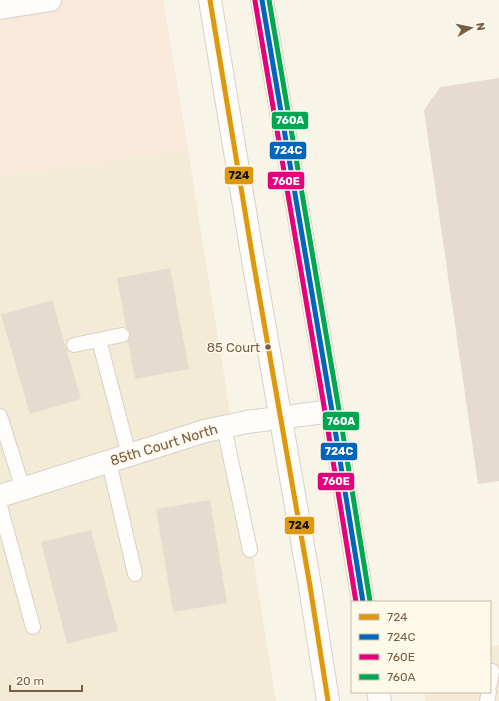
<svg xmlns="http://www.w3.org/2000/svg" width="499" height="701" viewBox="0 0 499 701" font-family="Rubik,sans-serif">
	<rect width="100%" height="100%" fill="#f8f4e8"/>
	<g fill="#f4ebd7">
		<polygon points="188,150 276,701 0,701 0,176"/>
		<polygon points="499,645 499,701 425,701 424,692 490,692 490,646"/>
	</g>
	<polygon fill="#f9e9db" points="0,0 163,0 188,150 0,176"/>
	<g fill="#e5dccf">
		<polygon points="499,78 499,481 478,484 424,110 440,87"/>
		<polygon points="170,268 189,369 135,379 128,341 130,334 129,330 126,327 117,278"/>
		<polygon points="52,300 81,399 30,414 1,315"/>
		<polygon points="210,500 227,603 173,612 156,509"/>
		<polygon points="91,530 118,631 67,644 41,542"/>
	</g>
	<g fill="none" stroke-linecap="round" stroke-linejoin="round">
		<defs>
			<g id="service">
				<polyline points="99,340 129,455"/>
				<polyline points="74,345 122,335"/>
				<polyline points="0,416 23,489"/>
				<polyline points="224,427 250,550"/>
				<polyline points="109,462 135,574"/>
				<polyline points="0,506 33,627"/>
				<polyline points="490,683 492,671"/>
				<polyline points="487,701 489,692"/>
			</g>
			<polyline id="minor" points="0,496 205,431 247,422 332,411"/>
			<polyline id="tertiary" points="0,8 50,0"/>
			<g id="secondary">
				<polyline points="210,0 253,260 310,586 328,701"/>
				<polyline points="262,0 332,411 363,602"/>
				<polyline points="378,692 380,701"/>
			</g>
		</defs>
		<use href="#service" stroke="#d7d1c7" stroke-width="16"/>
		<use href="#minor" stroke="#d7d1c7" stroke-width="24"/>
		<use href="#tertiary" stroke="#d7d1c7" stroke-width="24"/>
		<use href="#secondary" stroke="#d7d1c6" stroke-width="24"/>
		<use href="#service" stroke="#fefdfc" stroke-width="14"/>
		<use href="#minor" stroke="#fefdfc" stroke-width="22"/>
		<use href="#tertiary" stroke="#fefdfc" stroke-width="22"/>
		<use href="#secondary" stroke="#fefdfc" stroke-width="22"/>
		<defs>
			<polyline id="bus-1" points="210,0 253,260 310,586 328,701"/>
			<polyline id="bus-2" points="262,0 332,411 363,602"/>
			<polyline id="bus-3" points="255,1 325,412 356,602"/>
			<polyline id="bus-4" points="269,0 339,410 370,601"/>
		</defs>
		<use href="#bus-1" stroke="#fff9ea" stroke-width="8"/>
		<use href="#bus-2" stroke="#fff9ea" stroke-width="8"/>
		<use href="#bus-3" stroke="#fff9ea" stroke-width="8"/>
		<use href="#bus-4" stroke="#fff9ea" stroke-width="8"/>
		<use href="#bus-1" stroke="#de980e" stroke-width="5"/>
		<use href="#bus-2" stroke="#0065bd" stroke-width="5"/>
		<use href="#bus-3" stroke="#e5007d" stroke-width="5"/>
		<use href="#bus-4" stroke="#00a651" stroke-width="5"/>
	</g>
	<circle fill="#795e45" stroke="#fff9ea" stroke-width="1.5" cx="268" cy="347" r="3.5"/>
	<g text-anchor="middle" dominant-baseline="central" stroke-width="3" stroke-linejoin="round" paint-order="stroke">
		<g font-size="13" fill="#795e45" stroke="#fff9ea" text-anchor="end">
			<text x="260" y="347">85 Court</text>
		</g>
		<g font-size="14" fill="#795e45" stroke="#fff9ea">
			<text transform="translate(164 445) rotate(-17)">85th Court North</text>
		</g>
	</g>
	<g stroke="#fff9ea" stroke-width="1.5">
		<rect x="271" y="111" width="38" height="19" rx="4" fill="#00a651"/>
		<rect x="269" y="141" width="38" height="19" rx="4" fill="#0065bd"/>
		<rect x="224" y="166" width="30" height="19" rx="4" fill="#de980e"/>
		<rect x="267" y="171" width="38" height="19" rx="4" fill="#e5007d"/>
		<rect x="322" y="411" width="38" height="20" rx="4" fill="#00a651"/>
		<rect x="320" y="442" width="38" height="19" rx="4" fill="#0065bd"/>
		<rect x="317" y="472" width="38" height="19" rx="4" fill="#e5007d"/>
		<rect x="284" y="516" width="31" height="19" rx="4" fill="#de980e"/>
	</g>
	<g font-size="11" text-anchor="middle" font-weight="bold" fill="#fff">
		<text x="290" y="124">760A</text>
		<text x="288" y="154">724C</text>
		<text x="286" y="185">760E</text>
		<text x="341" y="425">760A</text>
		<text x="339" y="455">724C</text>
		<text x="336" y="485">760E</text>
	</g>
	<g font-size="11" text-anchor="middle" font-weight="bold" fill="#111">
		<text x="239" y="179">724</text>
		<text x="299" y="529">724</text>
	</g>
	<rect x="351" y="601" width="140" height="92" fill="#fff9ea" stroke="#c9bba8"/>
	<rect x="359" y="614" width="20" height="6" fill="#de980e" stroke="#c9bba8"/>
	<text x="387" y="621" font-size="12" fill="#795e45">724</text>
	<rect x="359" y="634" width="20" height="6" fill="#0065bd" stroke="#c9bba8"/>
	<text x="387" y="641" font-size="12" fill="#795e45">724C</text>
	<rect x="359" y="654" width="20" height="6" fill="#e5007d" stroke="#c9bba8"/>
	<text x="387" y="661" font-size="12" fill="#795e45">760E</text>
	<rect x="359" y="674" width="20" height="6" fill="#00a651" stroke="#c9bba8"/>
	<text x="387" y="681" font-size="12" fill="#795e45">760A</text>
	<g transform="translate(471 28) rotate(81)" stroke="#fff9ea" stroke-width="3" paint-order="stroke">
	<path d="M0-3L7 15L0 10L-7 15Z" fill="#795e45"/>
	<text y="-6" font-size="11" font-weight="bold" text-anchor="middle" fill="#795e45">N</text>
	</g>
	<path d="M10 685v6h72v-6" fill="none" stroke="#795e45" stroke-width="2"/>
	<text x="16" y="685" font-size="12" fill="#795e45" stroke="#fff9ea" stroke-width="3" paint-order="stroke">20 m</text>
</svg>
